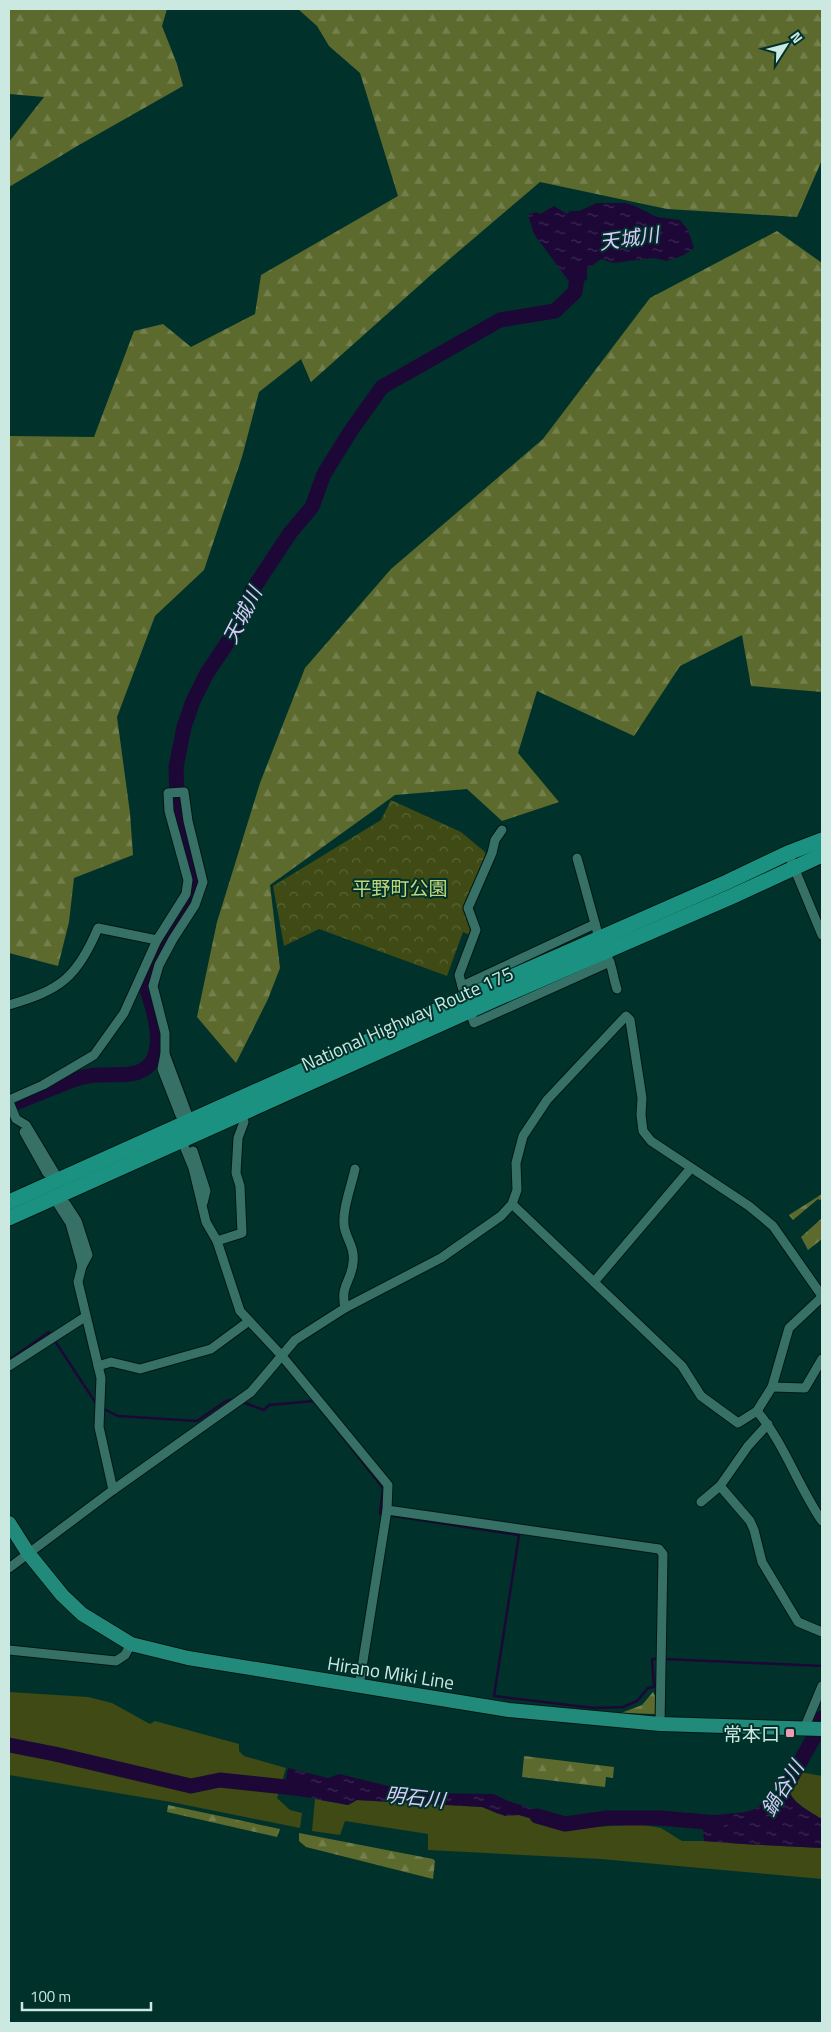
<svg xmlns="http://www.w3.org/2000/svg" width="831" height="2032" viewBox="0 0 831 2032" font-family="'Titillium Web','Noto Sans JP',sans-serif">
	<defs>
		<pattern id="forest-firs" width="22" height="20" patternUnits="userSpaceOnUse" patternTransform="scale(1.25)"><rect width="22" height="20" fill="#5d6a2e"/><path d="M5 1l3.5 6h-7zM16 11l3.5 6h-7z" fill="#737f4c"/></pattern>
		<pattern id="park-crowns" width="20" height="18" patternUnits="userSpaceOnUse" patternTransform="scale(1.25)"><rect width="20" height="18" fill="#3f4a14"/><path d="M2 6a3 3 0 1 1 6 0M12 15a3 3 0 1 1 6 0" fill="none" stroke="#596436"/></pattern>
		<pattern id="water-ripples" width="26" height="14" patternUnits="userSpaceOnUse" patternTransform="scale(1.25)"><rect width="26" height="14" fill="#1d0736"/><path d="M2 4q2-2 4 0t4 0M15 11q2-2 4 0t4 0" fill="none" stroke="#3c2b53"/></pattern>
	</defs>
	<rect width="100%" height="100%" fill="#00322b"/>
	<g fill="#3f4a14">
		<polygon points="9,1692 88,1697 112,1703 150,1724 155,1721 239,1744 239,1751 244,1756 286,1768 277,1798 290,1810 302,1813 300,1828 171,1802 9,1775"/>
		<path d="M800,1772L822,1776V1819C814,1814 789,1801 790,1790C791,1785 797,1777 800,1772Z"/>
		<polygon points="315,1799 348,1805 357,1800 483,1807 498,1814 519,1815 540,1821 555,1823 574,1830 595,1827 639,1824 661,1828 682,1841 704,1841 743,1844 822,1848 822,1879 601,1859 428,1850 428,1834 345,1821 340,1835 312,1831"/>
	</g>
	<g fill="url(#forest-firs)">
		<polygon points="9,9 167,9 162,26 177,64 183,86 79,145 9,187 9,142 44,97 9,94"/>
		<polygon points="298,9 822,9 822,160 797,217 667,209 540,182 432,274 311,382 301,359 259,392 242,457 204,570 155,616 117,717 130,813 133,855 74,878 69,922 58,966 9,953 9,436 94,437 134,331 163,324 191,347 255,314 261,275 398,196 360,73 329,46 317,26"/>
		<polygon points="777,231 822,263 822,692 751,686 742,635 680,666 634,736 537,691 518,753 559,802 502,821 467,789 395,795 270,885 280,968 268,999 236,1063 197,1017 217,922 260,783 305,668 391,569 543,439 650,298"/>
		<polygon points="822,1194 822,1199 820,1200 818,1199 793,1220 789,1215"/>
		<polygon points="822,1218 822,1239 808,1250 801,1237"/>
		<polygon points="653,1692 656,1698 656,1714 621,1713 642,1705"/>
		<polygon points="524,1756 614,1767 613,1778 606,1777 605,1787 522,1777"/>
		<polygon points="168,1805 280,1829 277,1837 167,1812"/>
		<polygon points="299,1833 433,1859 435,1861 433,1879 306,1847 299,1841"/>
	</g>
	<polygon fill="url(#park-crowns)" points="391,800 461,832 485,852 486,858 464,909 472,929 470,935 463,932 447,976 319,929 284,946 273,886 381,820"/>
	<g fill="url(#water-ripples)">
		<polygon points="597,203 625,203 635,206 657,217 680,220 688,230 694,248 684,255 667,261 654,258 613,263 601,259 587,269 587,279 580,284 582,294 579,295 534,234 528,215 536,212 540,214 554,206 567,214 570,211 579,211"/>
		<path d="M791,1767L800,1772C797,1777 791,1785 790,1790C789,1801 814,1814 822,1819V1848L743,1844L704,1841L703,1829L697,1823L696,1817L698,1815C704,1814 712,1816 717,1815C728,1813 741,1814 752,1810C770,1802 781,1782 791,1767Z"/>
		<polygon points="288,1768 328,1778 339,1774 405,1790 437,1793 494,1794 508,1801 556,1816 555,1823 540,1821 519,1815 505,1816 482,1807 357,1800 348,1805 283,1793"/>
	</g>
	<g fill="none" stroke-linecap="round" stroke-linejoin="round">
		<g stroke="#1d0736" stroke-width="2.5">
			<polyline points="9,1360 49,1332 97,1405"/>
			<polyline points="242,1402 264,1410 269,1405 314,1401 316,1403"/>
			<polyline points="102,1408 118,1416 197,1421 226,1401 235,1399"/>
			<polyline points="330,1421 383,1488 380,1514 519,1535 494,1696 594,1708 623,1707 637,1701 648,1688 654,1687 652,1659 658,1659"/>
			<polyline points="664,1659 822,1666"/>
		</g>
		<g stroke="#1d0736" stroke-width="15">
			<path d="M9,1106C24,1099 40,1093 55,1087C64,1084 74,1079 84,1077C99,1073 114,1076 130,1074C173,1068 155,1013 146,987L165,939L192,896L196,881L182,827L177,797L176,767L184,727L193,701L207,673L232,636L251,592L290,533L312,507L324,474L350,432L382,387L500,320L555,311L575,292L578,270"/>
			<polyline points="9,1745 55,1754 191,1786 220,1780 304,1789"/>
			<polyline points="786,1787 813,1739 822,1718"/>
			<polyline points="537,1816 565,1824 607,1818 661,1818 717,1823"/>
		</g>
		<defs>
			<g id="minor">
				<polyline points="788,853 822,935"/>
				<polyline points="577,858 599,938"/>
				<path d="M608,958C613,968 613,978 617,989"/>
				<polyline points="462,986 459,975 476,930 468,908 492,853 495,840 502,830"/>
				<polyline points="463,990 462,986 595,924"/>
				<path d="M9,1005C60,990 77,978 98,928L157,940"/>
				<polyline points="470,1011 474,1023 610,962"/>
				<polyline points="165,1054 162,1069 180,1115"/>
				<polyline points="9,1100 43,1085 94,1055 124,1013 157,940 186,894 188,880 169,811 168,793 184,792 188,821 203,882 195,905 173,939 159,965 153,986 165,1033 165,1054 190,1121"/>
				<polyline points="9,1102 16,1119 26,1125 59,1180"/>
				<polyline points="24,1132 47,1173"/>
				<polyline points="182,1141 193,1168 206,1222 217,1241 240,1311 282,1356 388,1485 387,1510 359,1686"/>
				<polyline points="193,1151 206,1191 203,1203"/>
				<polyline points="54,1198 70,1223 82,1266 78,1282 101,1378 99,1427 113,1490"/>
				<polyline points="66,1204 77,1221 88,1255 82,1266"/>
				<polyline points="512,1204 682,1366 701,1396 738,1423 757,1411 772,1387 789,1328 822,1297"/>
				<polyline points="217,1241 242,1233 240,1186 236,1173 238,1138 244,1122 241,1114"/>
				<polyline points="594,1282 691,1168"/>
				<path d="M345,1308C340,1284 351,1283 353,1263C355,1249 348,1241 345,1230C340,1215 352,1184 355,1169"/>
				<polyline points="9,1366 85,1317"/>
				<polyline points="98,1366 111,1362 140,1369 211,1349 249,1321"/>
				<polyline points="772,1387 805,1388 822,1359"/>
				<path d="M757,1411C784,1443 798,1486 822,1521"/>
				<polyline points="720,1486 750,1521 754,1530 762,1562 798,1622 822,1632"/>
				<polyline points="701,1502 720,1486 748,1446 768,1424"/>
				<polyline points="387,1510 659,1549 663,1554 660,1724"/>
				<polyline points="9,1568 113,1490 251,1392 295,1340 345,1308 441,1258 501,1216 512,1204 517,1190 516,1163 523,1136 547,1100 626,1016 630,1020 642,1098 641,1115 643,1131 651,1141 749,1206 773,1226 822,1296"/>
				<polyline points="9,1650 116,1661 125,1655 131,1644"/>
				<polyline points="804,1729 822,1686"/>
			</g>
			<polyline id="primary" points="9,1523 28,1553 62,1595 82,1614 131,1644 188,1658 509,1710 660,1724 822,1729"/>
			<g id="trunk">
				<polyline points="9,1202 491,986 727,882 788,853 822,840"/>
				<polyline points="9,1218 496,999 733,896 822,855"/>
			</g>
		</defs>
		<use href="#minor" stroke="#001813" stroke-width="11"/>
		<use href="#primary" stroke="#001813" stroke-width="16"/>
		<use href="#trunk" stroke="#001813" stroke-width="17"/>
		<use href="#minor" stroke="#367066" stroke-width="9"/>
		<use href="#primary" stroke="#228a7a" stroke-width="14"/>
		<use href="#trunk" stroke="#1b9281" stroke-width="15"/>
	</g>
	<rect fill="#f09ab4" stroke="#00322b" stroke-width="2" x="785" y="1728" width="10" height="10" rx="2.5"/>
	<g text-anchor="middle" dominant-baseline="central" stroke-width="4" stroke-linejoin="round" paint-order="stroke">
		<g font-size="19" fill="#c1d77e" stroke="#00322b">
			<text x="400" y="887">平野町公園</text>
		</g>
		<g font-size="19" fill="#cbe8e1" stroke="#00322b">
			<text transform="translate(407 1018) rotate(-24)">National Highway Route 175</text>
			<text transform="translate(391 1672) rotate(9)">Hirano Miki Line</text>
		</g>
		<g font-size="19" fill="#cbe8e1" stroke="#00322b" text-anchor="end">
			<text x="780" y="1733">常本口</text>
		</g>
		<g font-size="20" font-style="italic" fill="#dbcbfc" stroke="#00322b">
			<text transform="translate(629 238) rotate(-8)">天城川</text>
			<text transform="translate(242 615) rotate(-63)">天城川</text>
			<text transform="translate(782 1788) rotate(-58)">鍋谷川</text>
			<text transform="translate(415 1797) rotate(6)">明石川</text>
		</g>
	</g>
	<rect width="831" height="2032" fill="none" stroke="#cbe8e1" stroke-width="20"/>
	<g transform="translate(786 45) rotate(54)" stroke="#00322b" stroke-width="4" paint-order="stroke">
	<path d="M0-4L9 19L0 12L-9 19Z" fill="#cbe8e1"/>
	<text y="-8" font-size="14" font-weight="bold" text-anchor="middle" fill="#cbe8e1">N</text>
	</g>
	<path d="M22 2002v8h129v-8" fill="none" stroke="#cbe8e1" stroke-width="2.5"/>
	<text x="30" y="2002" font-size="15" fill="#cbe8e1" stroke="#00322b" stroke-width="4" paint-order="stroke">100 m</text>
</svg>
